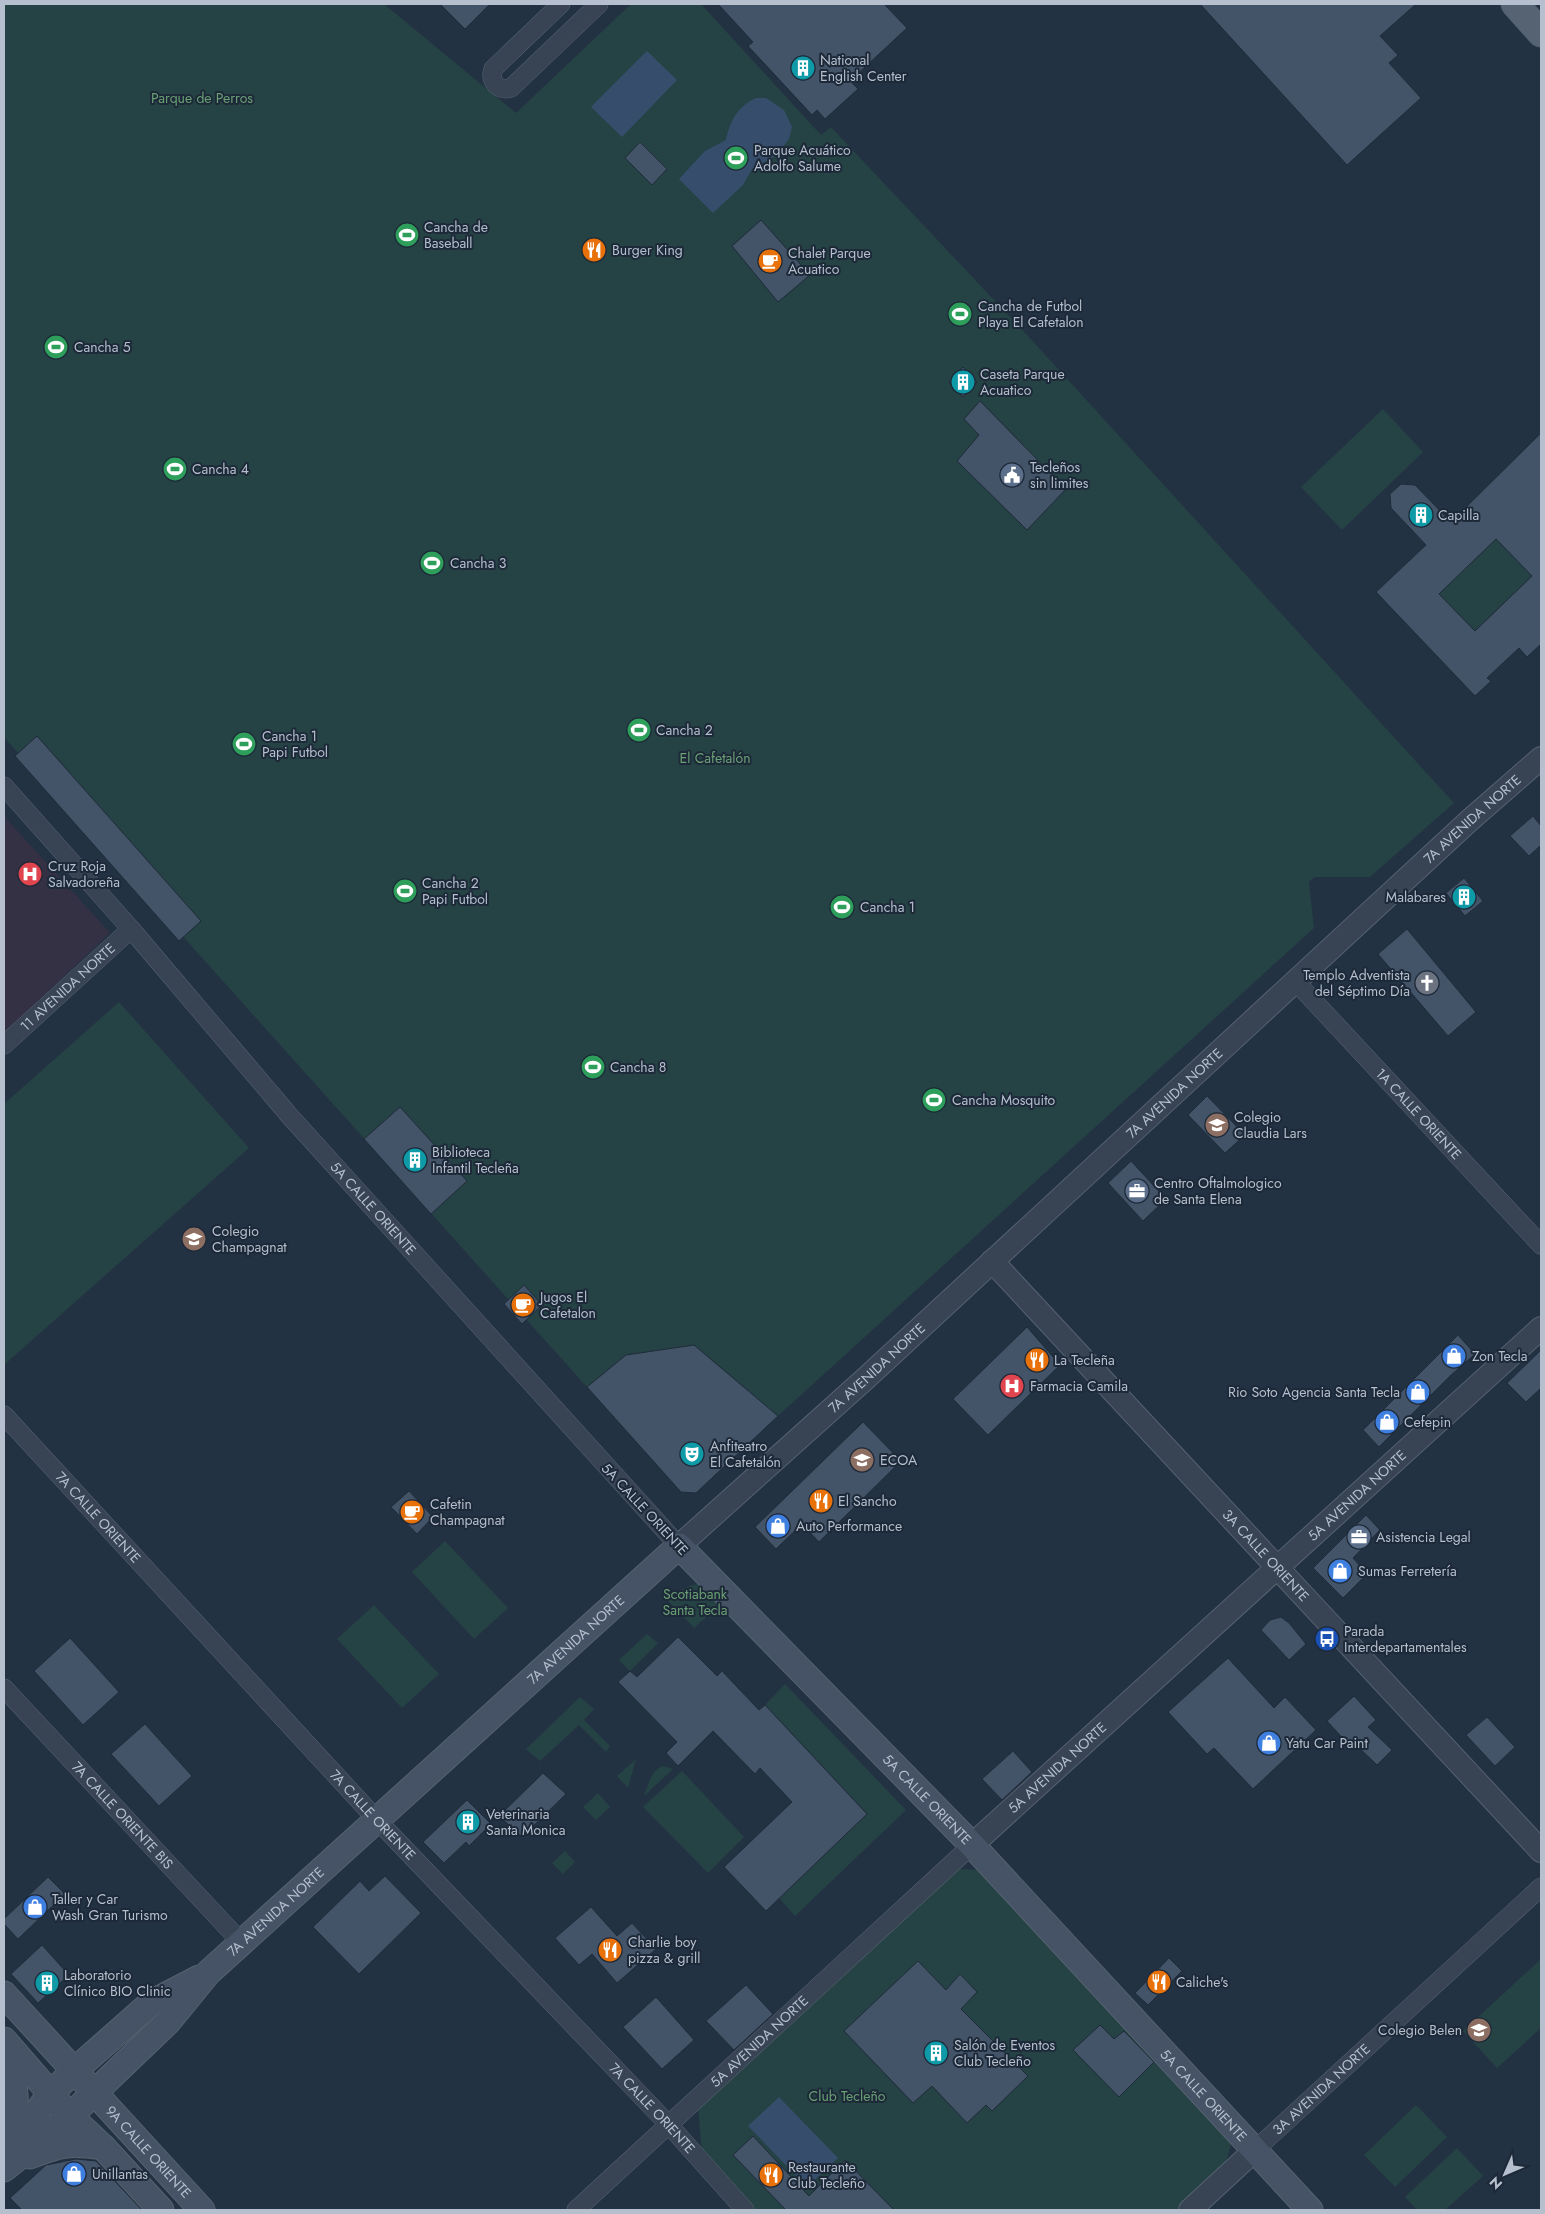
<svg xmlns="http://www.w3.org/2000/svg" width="1545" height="2214" viewBox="0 0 1545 2214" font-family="Jost,sans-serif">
	<rect width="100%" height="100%" fill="#233243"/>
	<polygon fill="#333143" points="4,816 110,933 4,1033"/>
	<g fill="#254244">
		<polygon points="6,4 384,4 516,113 631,4 701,4 821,135 831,127 1028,336 1454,803 1370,877 1315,877 1309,882 1314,928 778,1416 696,1493 681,1492 4,737 4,6"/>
		<polygon points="1383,409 1423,452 1342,530 1301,487"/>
		<polygon points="1496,539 1532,576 1475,631 1439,594"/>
		<polygon points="119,1002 249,1148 4,1365 4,1104"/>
		<polygon points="445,1541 508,1608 474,1639 412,1572"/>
		<path d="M699,1584L706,1585L725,1600L694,1628L668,1601C678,1592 685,1585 699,1584Z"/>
		<polygon points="374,1605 439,1674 402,1708 337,1639"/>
		<polygon points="647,1634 658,1643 630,1671 619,1660"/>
		<polygon points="785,1684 906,1810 795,1916 779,1898 867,1814 765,1705"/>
		<polygon points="580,1697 594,1709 584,1720 610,1746 606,1752 579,1725 540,1761 526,1749"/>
		<polygon points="636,1759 628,1788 617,1776"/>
		<path d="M663,1766L673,1769L644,1796C648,1785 651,1770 663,1766Z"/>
		<polygon points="682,1771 744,1837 708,1873 643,1807"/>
		<polygon points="598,1793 610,1807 596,1820 583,1807"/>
		<polygon points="565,1851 575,1862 563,1874 552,1863"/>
		<polygon points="957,1869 984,1870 1234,2133 1225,2166 1176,2210 753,2210 702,2154 698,2106"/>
		<polygon points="1541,1959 1541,2028 1497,2068 1463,2031"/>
		<polygon points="1416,2105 1447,2137 1395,2187 1364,2155"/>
		<polygon points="1457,2148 1483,2176 1445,2210 1417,2210 1405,2197"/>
	</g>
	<g fill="#364e6c">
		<polygon points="647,51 677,80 622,137 591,107"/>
		<path d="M756,98H766L784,110L792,127L789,139L777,155L752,169L743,185L713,213L679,179L705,151L726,140C730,121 737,107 756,98Z"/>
		<polygon points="779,2097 838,2158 807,2187 748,2126"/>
	</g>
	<g fill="#445468" stroke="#1f2b3a" fill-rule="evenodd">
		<polygon points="440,4 490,4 465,29"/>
		<polygon points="718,4 884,4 907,28 850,81 858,89 825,119 817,110 812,115 748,46 753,42"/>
		<polygon points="1200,4 1416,4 1380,36 1398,55 1389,63 1421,98 1347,165"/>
		<polygon points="640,142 667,169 652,185 625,158"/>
		<polygon points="761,220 810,275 778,302 732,246"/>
		<polygon points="963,367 977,382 963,397 949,382"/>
		<polygon points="980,401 1066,489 1027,530 957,461 979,435 964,419"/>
		<path d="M1541,433V644L1527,657L1519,648L1487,678L1491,681L1475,696L1376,592L1426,545L1391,508L1390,494L1401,484L1415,485L1451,522ZM1496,539L1532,576L1475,631L1439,594Z"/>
		<polygon points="37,736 201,921 179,941 15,756"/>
		<polygon points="1533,816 1541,826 1541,845 1529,856 1510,836"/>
		<polygon points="1464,878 1483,901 1465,916 1446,893"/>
		<polygon points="1407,929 1476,1012 1448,1036 1378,954"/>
		<polygon points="1207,1096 1245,1135 1225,1153 1188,1115"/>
		<polygon points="400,1107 467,1181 431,1214 364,1139"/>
		<polygon points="1131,1161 1166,1199 1143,1221 1108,1183"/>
		<polygon points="524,1285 542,1305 522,1324 504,1304"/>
		<polygon points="1027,1327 1060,1365 988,1435 953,1399"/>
		<polygon points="1458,1335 1475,1354 1450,1376 1379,1447 1363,1430"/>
		<polygon points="694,1345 778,1416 696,1493 681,1492 587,1387 626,1355"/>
		<polygon points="1541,1350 1541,1388 1526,1402 1507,1383"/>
		<polygon points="863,1422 901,1461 819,1542 802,1524 776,1549 755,1527"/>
		<polygon points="409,1491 433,1517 417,1534 391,1507"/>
		<polygon points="1366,1515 1380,1530 1353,1558 1367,1574 1343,1598 1313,1568"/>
		<polygon points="1281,1617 1289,1623 1306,1644 1289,1660 1261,1630 1270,1620"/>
		<polygon points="678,1637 717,1676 722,1671 759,1710 765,1705 867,1814 766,1911 724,1867 792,1802 760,1768 755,1774 713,1731 678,1766 666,1753 677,1742 618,1682 630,1671 637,1677"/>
		<polygon points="70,1638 119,1692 83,1725 34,1671"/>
		<polygon points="1228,1658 1274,1708 1285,1697 1316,1730 1253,1789 1214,1748 1207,1754 1168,1712"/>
		<polygon points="1354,1696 1376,1720 1368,1727 1392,1750 1377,1765 1353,1742 1349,1745 1327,1721"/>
		<polygon points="1487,1717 1515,1747 1495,1766 1466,1735"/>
		<polygon points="145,1724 192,1776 159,1806 111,1754"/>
		<polygon points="1013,1751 1032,1772 1002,1800 982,1779"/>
		<polygon points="543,1773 566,1794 522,1837 499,1816"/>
		<polygon points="467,1800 491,1824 469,1846 466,1842 444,1863 423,1842"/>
		<polygon points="385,1876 421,1913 359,1974 313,1927 360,1881 369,1891"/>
		<polygon points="48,1877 65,1894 18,1939 4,1924 4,1919"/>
		<polygon points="591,1907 617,1936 632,1923 656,1949 617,1983 592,1954 579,1965 555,1938"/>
		<polygon points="42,1945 69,1975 38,2003 11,1974"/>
		<polygon points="1169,1958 1182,1971 1148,2005 1135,1993"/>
		<polygon points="918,1961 946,1990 960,1974 977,1992 961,2009 1028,2076 992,2111 986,2105 967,2123 932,2086 913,2103 844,2031"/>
		<polygon points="746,1985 773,2014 734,2050 706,2021"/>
		<polygon points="656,1997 694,2040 662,2069 623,2027"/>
		<polygon points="1100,2025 1114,2039 1124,2031 1154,2062 1119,2097 1073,2050"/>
		<polygon points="753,2136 809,2196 845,2160 894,2210 786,2210 733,2155"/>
		<polygon points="76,2159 96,2161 142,2210 22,2210 10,2198 46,2165"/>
	</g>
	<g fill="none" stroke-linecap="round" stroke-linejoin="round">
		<defs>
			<g id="minor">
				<path d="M561,4L493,69C489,81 498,92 511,88L599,4"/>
				<path id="s1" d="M4,786L131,929L288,1114L679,1546"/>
				<path id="s2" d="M1296,982L1541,1245"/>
				<path id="s3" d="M4,1045L131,929"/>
				<path id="s4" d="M4,1415L378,1821L669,2125L745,2210"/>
				<path id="s5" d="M4,1688L242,1943"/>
				<path id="s6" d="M1255,2150L1541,1887"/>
				<path id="s7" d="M576,2210L972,1845"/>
			</g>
			<g id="tertiary">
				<path id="s8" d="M992,1261L1541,1851"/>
				<path id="s9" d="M679,1546L865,1379L1470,820L1541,758"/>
				<path id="s10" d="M972,1845L1541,1328"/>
				<polyline points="1190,2210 1255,2150"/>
			</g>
			<g id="secondary">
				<path id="s11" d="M4,1994L202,2210"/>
				<polyline points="4,2040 70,2116 103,2147 161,2210"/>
				<path d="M5,2144C22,2113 15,2079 5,2047"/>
				<path d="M30,2156C61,2144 69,2142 103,2147"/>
				<polyline points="4,2158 50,2094 75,2070 151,2003 199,1978"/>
				<path id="s12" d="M4,2169L70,2116L168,2022L208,1973L679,1546L972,1845L1310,2210"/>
			</g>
			<polyline id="primary" points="1515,4 1541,33"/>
		</defs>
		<use href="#minor" stroke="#566270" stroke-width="19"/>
		<use href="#tertiary" stroke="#566270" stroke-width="24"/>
		<use href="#secondary" stroke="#566270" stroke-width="27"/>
		<use href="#primary" stroke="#424d5c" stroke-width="29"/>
		<use href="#minor" stroke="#384453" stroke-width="18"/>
		<use href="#tertiary" stroke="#384453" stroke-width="22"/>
		<use href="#secondary" stroke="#465366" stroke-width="25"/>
		<use href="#primary" stroke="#566373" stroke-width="28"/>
	</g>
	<defs>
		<symbol id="building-disc" viewBox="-11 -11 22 22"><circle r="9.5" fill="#0f9aa8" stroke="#1d2938"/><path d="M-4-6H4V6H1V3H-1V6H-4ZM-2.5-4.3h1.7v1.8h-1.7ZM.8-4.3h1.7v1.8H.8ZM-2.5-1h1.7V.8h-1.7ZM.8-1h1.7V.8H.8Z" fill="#fff"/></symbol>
		<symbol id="stadium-disc" viewBox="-11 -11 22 22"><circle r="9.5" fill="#2e9e5b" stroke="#1d2938"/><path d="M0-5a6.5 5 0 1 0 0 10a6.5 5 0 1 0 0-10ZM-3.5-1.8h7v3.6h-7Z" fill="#fff"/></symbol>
		<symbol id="restaurant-disc" viewBox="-11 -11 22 22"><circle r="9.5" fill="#e8710a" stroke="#1d2938"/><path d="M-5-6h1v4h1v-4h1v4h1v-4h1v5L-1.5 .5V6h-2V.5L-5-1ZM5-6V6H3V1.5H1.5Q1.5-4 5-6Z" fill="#fff"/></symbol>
		<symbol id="cafe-disc" viewBox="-11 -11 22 22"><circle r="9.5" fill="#e8710a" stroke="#1d2938"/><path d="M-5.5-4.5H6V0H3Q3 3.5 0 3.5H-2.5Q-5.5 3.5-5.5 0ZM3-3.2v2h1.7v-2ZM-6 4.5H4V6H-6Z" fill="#fff"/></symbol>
		<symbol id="civic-disc" viewBox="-11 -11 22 22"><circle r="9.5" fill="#5c6f8a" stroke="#1d2938"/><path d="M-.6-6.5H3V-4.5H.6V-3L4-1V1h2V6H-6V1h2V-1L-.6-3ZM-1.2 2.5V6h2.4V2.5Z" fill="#fff"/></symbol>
		<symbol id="hospital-disc" viewBox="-11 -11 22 22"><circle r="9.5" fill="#e0444e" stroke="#1d2938"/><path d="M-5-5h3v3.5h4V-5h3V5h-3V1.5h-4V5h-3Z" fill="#fff"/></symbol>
		<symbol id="church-disc" viewBox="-11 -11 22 22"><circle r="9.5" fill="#6b7280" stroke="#1d2938"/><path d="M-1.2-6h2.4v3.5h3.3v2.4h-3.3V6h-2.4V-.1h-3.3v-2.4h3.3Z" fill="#fff"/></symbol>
		<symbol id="school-disc" viewBox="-11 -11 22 22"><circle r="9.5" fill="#8d6e63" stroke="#1d2938"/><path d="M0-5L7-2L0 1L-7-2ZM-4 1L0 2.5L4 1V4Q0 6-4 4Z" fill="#fff"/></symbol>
		<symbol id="office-disc" viewBox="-11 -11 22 22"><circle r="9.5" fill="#5c6f8a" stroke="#1d2938"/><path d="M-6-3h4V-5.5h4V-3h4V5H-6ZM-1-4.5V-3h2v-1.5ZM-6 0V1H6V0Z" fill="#fff"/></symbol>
		<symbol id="shop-disc" viewBox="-11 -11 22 22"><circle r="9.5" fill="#3f7fe0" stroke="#1d2938"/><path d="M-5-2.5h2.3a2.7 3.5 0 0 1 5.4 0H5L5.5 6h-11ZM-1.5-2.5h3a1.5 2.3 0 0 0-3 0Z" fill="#fff"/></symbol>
		<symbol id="theatre-disc" viewBox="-11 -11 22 22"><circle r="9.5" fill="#0f9aa8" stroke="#1d2938"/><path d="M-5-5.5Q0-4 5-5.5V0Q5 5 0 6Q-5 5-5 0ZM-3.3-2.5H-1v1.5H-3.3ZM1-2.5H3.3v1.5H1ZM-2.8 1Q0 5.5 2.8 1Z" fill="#fff"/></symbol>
		<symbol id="bus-disc" viewBox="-11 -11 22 22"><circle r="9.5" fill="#1a4fb4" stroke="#1d2938"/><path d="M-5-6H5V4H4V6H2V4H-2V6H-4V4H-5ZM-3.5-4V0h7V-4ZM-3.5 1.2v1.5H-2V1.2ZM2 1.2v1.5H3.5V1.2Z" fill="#fff"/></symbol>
	</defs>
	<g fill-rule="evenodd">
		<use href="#building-disc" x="789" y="54" width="28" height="28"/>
		<use href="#stadium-disc" x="722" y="144" width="28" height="28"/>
		<use href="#stadium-disc" x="393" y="221" width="28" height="28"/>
		<use href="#restaurant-disc" x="580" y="236" width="28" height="28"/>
		<use href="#cafe-disc" x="756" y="247" width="28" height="28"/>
		<use href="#stadium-disc" x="946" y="300" width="28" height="28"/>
		<use href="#stadium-disc" x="42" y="333" width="28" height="28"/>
		<use href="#building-disc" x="949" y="368" width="28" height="28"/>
		<use href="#stadium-disc" x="161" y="455" width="28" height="28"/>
		<use href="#civic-disc" x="998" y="461" width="28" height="28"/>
		<use href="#building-disc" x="1407" y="501" width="28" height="28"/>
		<use href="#stadium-disc" x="418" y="549" width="28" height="28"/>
		<use href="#stadium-disc" x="625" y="716" width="28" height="28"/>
		<use href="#stadium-disc" x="230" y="730" width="28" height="28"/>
		<use href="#hospital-disc" x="16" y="860" width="28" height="28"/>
		<use href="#stadium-disc" x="391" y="877" width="28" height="28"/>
		<use href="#building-disc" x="1450" y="883" width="28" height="28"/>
		<use href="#stadium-disc" x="828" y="893" width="28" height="28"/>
		<use href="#church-disc" x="1413" y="969" width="28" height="28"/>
		<use href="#stadium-disc" x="579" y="1053" width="28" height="28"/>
		<use href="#stadium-disc" x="920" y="1086" width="28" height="28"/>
		<use href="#school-disc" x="1203" y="1111" width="28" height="28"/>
		<use href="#building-disc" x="401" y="1146" width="28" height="28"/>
		<use href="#office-disc" x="1123" y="1177" width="28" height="28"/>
		<use href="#school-disc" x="180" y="1225" width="28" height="28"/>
		<use href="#cafe-disc" x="509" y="1291" width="28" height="28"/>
		<use href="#shop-disc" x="1440" y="1342" width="28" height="28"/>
		<use href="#restaurant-disc" x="1023" y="1346" width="28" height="28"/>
		<use href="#hospital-disc" x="998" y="1372" width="28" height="28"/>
		<use href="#shop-disc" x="1404" y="1378" width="28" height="28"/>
		<use href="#shop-disc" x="1373" y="1408" width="28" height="28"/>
		<use href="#theatre-disc" x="678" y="1440" width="28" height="28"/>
		<use href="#school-disc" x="848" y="1446" width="28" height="28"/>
		<use href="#restaurant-disc" x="807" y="1487" width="28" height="28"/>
		<use href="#cafe-disc" x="398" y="1498" width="28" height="28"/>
		<use href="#shop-disc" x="764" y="1512" width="28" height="28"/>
		<use href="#office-disc" x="1345" y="1523" width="28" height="28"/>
		<use href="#shop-disc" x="1326" y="1557" width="28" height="28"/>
		<use href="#bus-disc" x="1313" y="1625" width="28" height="28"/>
		<use href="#shop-disc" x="1255" y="1729" width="28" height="28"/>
		<use href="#building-disc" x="454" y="1808" width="28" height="28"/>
		<use href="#shop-disc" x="21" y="1893" width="28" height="28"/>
		<use href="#restaurant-disc" x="596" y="1936" width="28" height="28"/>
		<use href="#restaurant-disc" x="1145" y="1968" width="28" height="28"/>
		<use href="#building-disc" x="33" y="1969" width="28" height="28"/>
		<use href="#school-disc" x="1465" y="2016" width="28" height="28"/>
		<use href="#building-disc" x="922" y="2039" width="28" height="28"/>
		<use href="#shop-disc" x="60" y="2160" width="28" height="28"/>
		<use href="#restaurant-disc" x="757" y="2161" width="28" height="28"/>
	</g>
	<g text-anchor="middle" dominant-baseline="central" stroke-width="4" stroke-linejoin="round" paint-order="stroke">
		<g font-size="14" fill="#b5bfcd" stroke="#1d2938" text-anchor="start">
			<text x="820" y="60">National<tspan x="820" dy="16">English Center</tspan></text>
			<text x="754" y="150">Parque Acuático<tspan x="754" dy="16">Adolfo Salume</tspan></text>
			<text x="424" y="227">Cancha de<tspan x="424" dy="16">Baseball</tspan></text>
			<text x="612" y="250">Burger King</text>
			<text x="788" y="253">Chalet Parque<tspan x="788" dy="16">Acuatico</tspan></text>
			<text x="978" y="306">Cancha de Futbol<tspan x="978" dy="16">Playa El Cafetalon</tspan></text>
			<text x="74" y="347">Cancha 5</text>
			<text x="980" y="374">Caseta Parque<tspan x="980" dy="16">Acuatico</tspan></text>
			<text x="1030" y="467">Tecleños<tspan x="1030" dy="16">sin limites</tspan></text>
			<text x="192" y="469">Cancha 4</text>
			<text x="1438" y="515">Capilla</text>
			<text x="450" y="563">Cancha 3</text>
			<text x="656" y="730">Cancha 2</text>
			<text x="262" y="736">Cancha 1<tspan x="262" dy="16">Papi Futbol</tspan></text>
			<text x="48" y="866">Cruz Roja<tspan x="48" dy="16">Salvadoreña</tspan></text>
			<text x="422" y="883">Cancha 2<tspan x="422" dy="16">Papi Futbol</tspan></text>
			<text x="1446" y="897" text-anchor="end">Malabares</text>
			<text x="860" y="907">Cancha 1</text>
			<text x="1410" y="975" text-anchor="end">Templo Adventista<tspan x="1410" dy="16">del Séptimo Día</tspan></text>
			<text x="610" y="1067">Cancha 8</text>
			<text x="952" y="1100">Cancha Mosquito</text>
			<text x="1234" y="1117">Colegio<tspan x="1234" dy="16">Claudia Lars</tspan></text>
			<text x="432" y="1152">Biblioteca<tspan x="432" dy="16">Infantil Tecleña</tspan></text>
			<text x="1154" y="1183">Centro Oftalmologico<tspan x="1154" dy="16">de Santa Elena</tspan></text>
			<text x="212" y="1231">Colegio<tspan x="212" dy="16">Champagnat</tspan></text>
			<text x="540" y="1297">Jugos El<tspan x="540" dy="16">Cafetalon</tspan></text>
			<text x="1472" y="1356">Zon Tecla</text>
			<text x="1054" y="1360">La Tecleña</text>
			<text x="1030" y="1386">Farmacia Camila</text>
			<text x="1400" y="1392" text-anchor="end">Rio Soto Agencia Santa Tecla</text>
			<text x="1404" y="1422">Cefepin</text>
			<text x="710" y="1446">Anfiteatro<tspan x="710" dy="16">El Cafetalón</tspan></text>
			<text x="880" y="1460">ECOA</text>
			<text x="838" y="1501">El Sancho</text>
			<text x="430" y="1504">Cafetin<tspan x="430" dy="16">Champagnat</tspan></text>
			<text x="796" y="1526">Auto Performance</text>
			<text x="1376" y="1537">Asistencia Legal</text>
			<text x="1358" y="1571">Sumas Ferretería</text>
			<text x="1344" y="1631">Parada<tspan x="1344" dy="16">Interdepartamentales</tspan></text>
			<text x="1286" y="1743">Yatu Car Paint</text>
			<text x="486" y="1814">Veterinaria<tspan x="486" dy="16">Santa Monica</tspan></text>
			<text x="52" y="1899">Taller y Car<tspan x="52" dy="16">Wash Gran Turismo</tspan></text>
			<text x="628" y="1942">Charlie boy<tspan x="628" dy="16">pizza &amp; grill</tspan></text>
			<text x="64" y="1975">Laboratorio<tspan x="64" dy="16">Clínico BIO Clinic</tspan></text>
			<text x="1176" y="1982">Caliche's</text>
			<text x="1462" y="2030" text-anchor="end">Colegio Belen</text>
			<text x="954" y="2045">Salón de Eventos<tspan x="954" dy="16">Club Tecleño</tspan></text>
			<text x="788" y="2167">Restaurante<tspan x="788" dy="16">Club Tecleño</tspan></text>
			<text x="92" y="2174">Unillantas</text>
		</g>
		<g font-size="14" fill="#6aa075" stroke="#1d2938">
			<text x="202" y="98">Parque de Perros</text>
			<text x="715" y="758">El Cafetalón</text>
			<text x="695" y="1594">Scotiabank<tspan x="695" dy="16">Santa Tecla</tspan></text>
			<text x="847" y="2096">Club Tecleño</text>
		</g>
		<g font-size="14" fill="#b5bfcd" stroke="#1d2938">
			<text stroke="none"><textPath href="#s9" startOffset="1076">7A AVENIDA NORTE</textPath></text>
			<text stroke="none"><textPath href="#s3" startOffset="86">11 AVENIDA NORTE</textPath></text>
			<text stroke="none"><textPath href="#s9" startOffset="671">7A AVENIDA NORTE</textPath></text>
			<text stroke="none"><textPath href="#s2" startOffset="180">1A CALLE ORIENTE</textPath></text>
			<text stroke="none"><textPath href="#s1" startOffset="561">5A CALLE ORIENTE</textPath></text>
			<text stroke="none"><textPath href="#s9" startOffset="266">7A AVENIDA NORTE</textPath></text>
			<text stroke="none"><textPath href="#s10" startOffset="520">5A AVENIDA NORTE</textPath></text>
			<text transform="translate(645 1509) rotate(47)">5A CALLE ORIENTE</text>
			<text stroke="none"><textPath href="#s4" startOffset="139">7A CALLE ORIENTE</textPath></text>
			<text stroke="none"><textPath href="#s8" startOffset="402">3A CALLE ORIENTE</textPath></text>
			<text stroke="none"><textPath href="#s12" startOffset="780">7A AVENIDA NORTE</textPath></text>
			<text stroke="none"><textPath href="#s10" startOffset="115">5A AVENIDA NORTE</textPath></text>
			<text stroke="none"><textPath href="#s12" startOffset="1274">5A CALLE ORIENTE</textPath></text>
			<text stroke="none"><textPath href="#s4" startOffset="544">7A CALLE ORIENTE</textPath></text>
			<text stroke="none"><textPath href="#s5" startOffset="174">7A CALLE ORIENTE BIS</textPath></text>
			<text stroke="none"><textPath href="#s12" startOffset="375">7A AVENIDA NORTE</textPath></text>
			<text stroke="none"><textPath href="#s7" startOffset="249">5A AVENIDA NORTE</textPath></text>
			<text stroke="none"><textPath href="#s6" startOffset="90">3A AVENIDA NORTE</textPath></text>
			<text stroke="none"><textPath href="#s12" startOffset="1679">5A CALLE ORIENTE</textPath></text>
			<text stroke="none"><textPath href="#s4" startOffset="949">7A CALLE ORIENTE</textPath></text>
			<text stroke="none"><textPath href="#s11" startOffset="214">9A CALLE ORIENTE</textPath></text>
		</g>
	</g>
	<rect width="1545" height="2214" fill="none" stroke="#b5bfcd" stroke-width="10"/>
	<g transform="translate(1505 2174) rotate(225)" stroke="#1d2938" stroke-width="4" paint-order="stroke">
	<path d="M0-4L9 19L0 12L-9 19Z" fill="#b5bfcd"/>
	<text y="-8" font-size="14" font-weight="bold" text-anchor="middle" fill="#b5bfcd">N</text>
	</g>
</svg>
